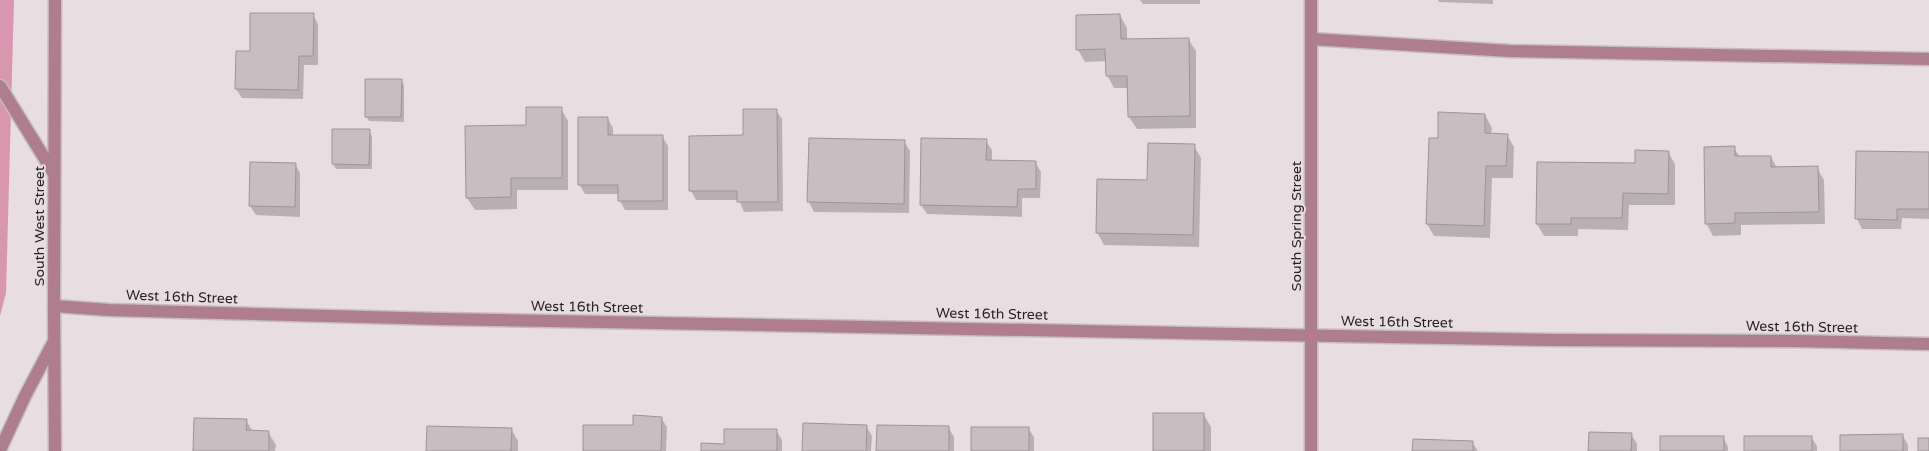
<svg xmlns="http://www.w3.org/2000/svg" width="1929" height="451" viewBox="0 0 1929 451" font-family="'Varela Round',sans-serif">
	<rect width="100%" height="100%" fill="#e8dde1"/>
	<polygon fill="#d997af" points="0,0 14,0 6,293 0,316"/>
	<g fill="#0003">
		<polygon points="1140,0 1200,0 1200,4 1143,4"/>
		<polygon points="1438,0 1493,0 1493,4 1439,2"/>
		<polygon points="313,15 318,24 318,65 304,65 303,99 242,98 236,89 251,52"/>
		<polygon points="1120,15 1127,28 1127,40 1188,39 1196,51 1196,128 1137,129 1129,117 1129,88 1114,88 1107,75 1107,61 1085,62 1078,50"/>
		<polygon points="401,80 404,85 404,122 369,121 366,116"/>
		<polygon points="561,109 568,121 568,190 517,190 517,209 475,210 467,198 528,126"/>
		<polygon points="776,110 782,119 783,211 744,212 739,200 696,200 691,191 744,136"/>
		<polygon points="1485,115 1492,128 1491,135 1507,135 1514,147 1513,178 1492,178 1490,238 1434,236 1427,224 1430,139 1439,139"/>
		<polygon points="608,119 613,128 613,136 662,136 668,146 668,210 625,210 620,201 620,194 585,194 579,184"/>
		<polygon points="369,131 372,136 372,169 336,169 333,164"/>
		<polygon points="811,139 904,141 910,151 909,213 814,212 809,202"/>
		<polygon points="986,141 992,150 992,161 1035,162 1041,172 1040,198 1022,198 1022,217 927,214 921,205"/>
		<polygon points="1194,146 1201,158 1199,247 1104,245 1097,232"/>
		<polygon points="1734,148 1740,157 1771,157 1777,168 1817,168 1824,180 1825,224 1741,225 1741,235 1713,236 1706,223"/>
		<polygon points="1668,152 1675,164 1675,205 1629,205 1628,230 1578,229 1578,236 1544,236 1537,224 1636,165"/>
		<polygon points="1858,152 1929,153 1929,219 1902,218 1901,229 1862,229 1857,219"/>
		<polygon points="295,164 300,173 300,217 256,215 250,206"/>
		<polygon points="1204,415 1211,427 1211,451 1154,451"/>
		<polygon points="661,418 667,427 666,451 584,451 634,427"/>
		<polygon points="246,420 253,432 268,432 276,445 275,451 194,451"/>
		<polygon points="866,426 872,436 871,451 803,451"/>
		<polygon points="948,427 954,437 954,451 878,451"/>
		<polygon points="1028,428 1034,437 1034,451 972,451"/>
		<polygon points="511,429 518,441 518,451 427,451"/>
		<polygon points="776,430 782,440 782,451 702,451"/>
		<polygon points="1631,434 1637,444 1637,451 1590,451"/>
		<polygon points="1903,436 1908,445 1908,451 1841,451"/>
		<polygon points="1723,437 1728,447 1728,451 1661,451"/>
		<polygon points="1811,437 1817,446 1817,451 1745,451"/>
		<polygon points="1472,442 1478,451 1414,451"/>
	</g>
	<g fill="#c8bdc1" stroke="#9e9497">
		<polygon points="250,13 314,13 313,56 299,56 298,90 235,89 236,51 250,51"/>
		<polygon points="1120,14 1121,39 1189,38 1190,116 1128,117 1127,76 1106,76 1105,49 1076,50 1076,15"/>
		<polygon points="365,79 402,79 401,117 365,117"/>
		<polygon points="526,107 562,107 562,178 511,178 511,197 466,198 465,126 526,125"/>
		<polygon points="743,109 777,109 778,202 737,202 737,191 689,191 689,136 743,135"/>
		<polygon points="1438,112 1485,114 1485,133 1508,134 1506,166 1486,166 1484,226 1426,224 1429,138 1438,138"/>
		<polygon points="578,117 608,117 608,135 663,135 663,201 618,201 618,185 578,185"/>
		<polygon points="332,129 370,129 369,165 332,164"/>
		<polygon points="809,138 905,140 904,204 807,202"/>
		<polygon points="921,138 987,139 986,160 1036,161 1036,189 1018,189 1017,207 920,205"/>
		<polygon points="1148,143 1195,144 1193,235 1096,233 1097,179 1147,180"/>
		<polygon points="1735,146 1735,156 1771,156 1771,167 1818,166 1819,212 1735,213 1735,223 1705,224 1704,147"/>
		<polygon points="1635,150 1669,151 1668,194 1623,193 1622,218 1571,218 1571,224 1536,224 1537,162 1635,163"/>
		<polygon points="1856,151 1929,152 1929,209 1897,209 1897,220 1855,219"/>
		<polygon points="250,162 296,163 295,207 249,206"/>
		<rect x="1153" y="413" width="51" height="38"/>
		<polygon points="633,415 662,417 661,451 583,451 583,425 633,425"/>
		<polygon points="194,418 247,419 246,430 269,431 269,451 193,451"/>
		<polygon points="803,423 867,425 866,451 802,451"/>
		<polygon points="877,425 949,426 949,451 876,451"/>
		<polygon points="427,426 512,428 511,451 426,451"/>
		<rect x="971" y="427" width="58" height="24"/>
		<polygon points="724,429 777,429 777,451 701,451 701,443 724,444"/>
		<polygon points="1589,432 1632,433 1631,451 1588,451"/>
		<polygon points="1903,434 1903,451 1840,451 1840,435"/>
		<rect x="1660" y="436" width="64" height="15"/>
		<rect x="1744" y="436" width="68" height="15"/>
		<rect x="1918" y="438" width="11" height="13"/>
		<polygon points="1413,439 1473,441 1473,451 1412,451"/>
	</g>
	<g fill="none" stroke-linecap="round" stroke-linejoin="round">
		<defs>
			<polyline id="service" points="1311,39 1510,51 1929,59"/>
			<g id="minor">
				<polyline points="0,86 53,172"/>
				<polyline points="54,306 55,451"/>
				<polyline points="0,450 25,396 53,343"/>
			</g>
			<g id="tertiary">
				<polyline points="55,0 54,306 109,310 440,319 1554,340 1794,341 1929,344"/>
				<polyline points="1311,0 1311,451"/>
			</g>
		</defs>
		<use href="#service" stroke="#c5bcbf" stroke-width="15"/>
		<use href="#minor" stroke="#c5bcbf" stroke-width="15"/>
		<use href="#tertiary" stroke="#c5bcbf" stroke-width="15"/>
		<use href="#service" stroke="#ae7d8f" stroke-width="12"/>
		<use href="#minor" stroke="#ae7d8f" stroke-width="12"/>
		<use href="#tertiary" stroke="#ae7d8f" stroke-width="12"/>
	</g>
	<g text-anchor="middle" dominant-baseline="central" stroke-width="4" stroke-linejoin="round" paint-order="stroke">
		<g font-size="14" fill="#282426" stroke="#e8dde1">
			<text transform="translate(39 226) rotate(-90)">South West Street</text>
			<text transform="translate(1296 226) rotate(-90)">South Spring Street</text>
			<text transform="translate(182 297) rotate(2)">West 16th Street</text>
			<text transform="translate(587 307) rotate(1)">West 16th Street</text>
			<text transform="translate(992 314) rotate(1)">West 16th Street</text>
			<text transform="translate(1397 322) rotate(1)">West 16th Street</text>
			<text transform="translate(1802 327) rotate(1)">West 16th Street</text>
		</g>
	</g>
</svg>
